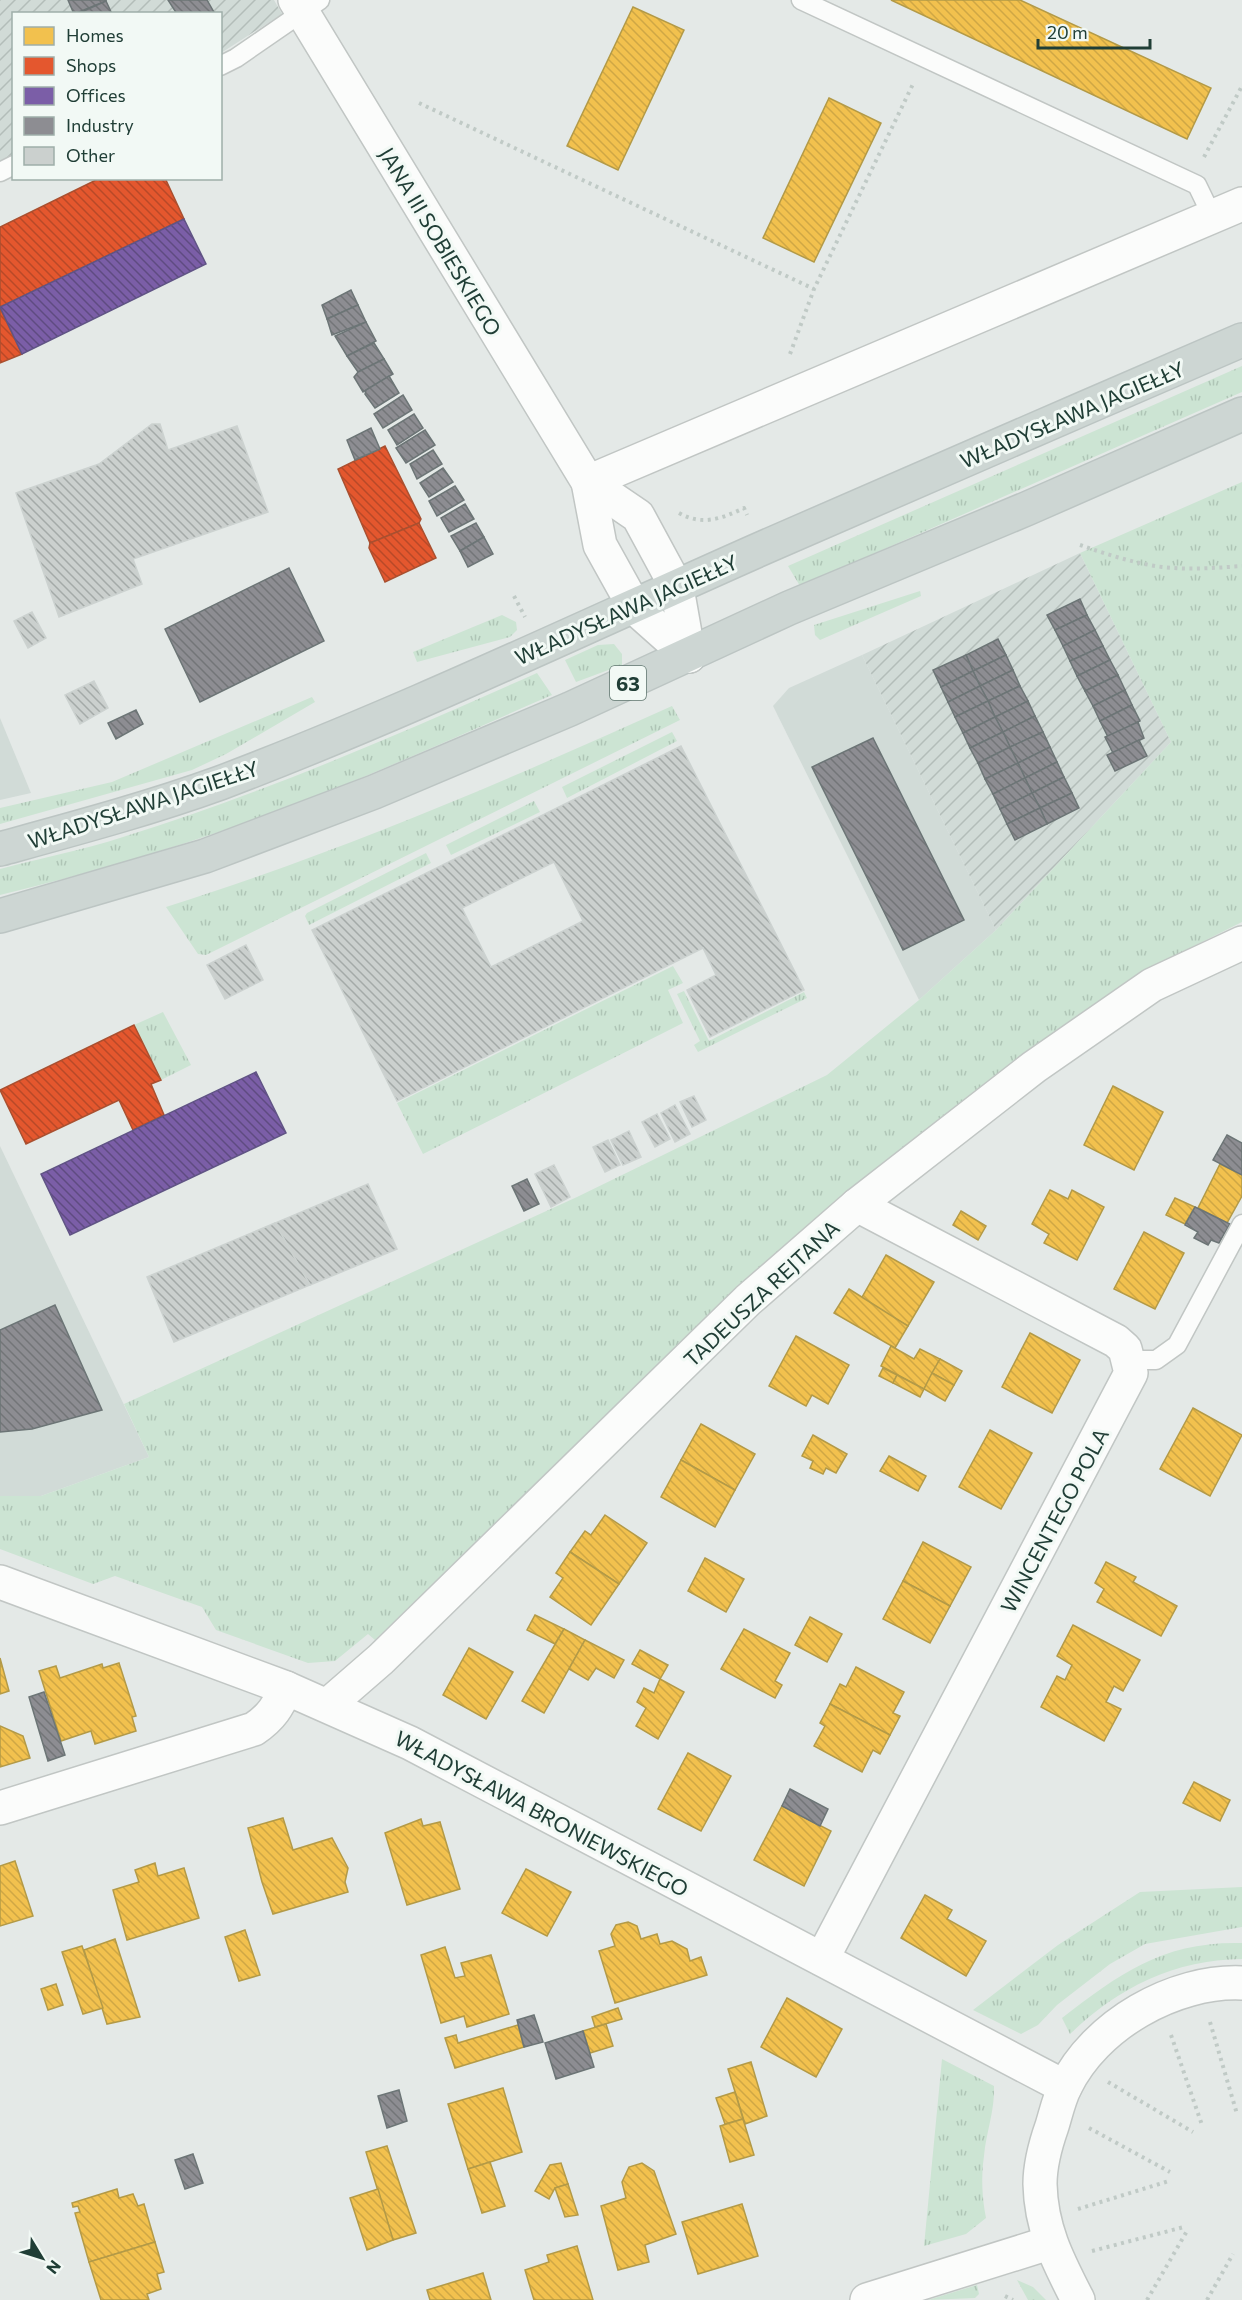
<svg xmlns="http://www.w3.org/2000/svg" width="1242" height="2300" viewBox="0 0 1242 2300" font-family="Commissioner,sans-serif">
	<defs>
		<pattern id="industrial-furrows" width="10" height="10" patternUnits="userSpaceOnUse" patternTransform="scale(1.5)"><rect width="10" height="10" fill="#d1dbd7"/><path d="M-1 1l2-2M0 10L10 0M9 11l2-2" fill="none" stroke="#b3bdb9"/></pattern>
		<pattern id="grass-tufts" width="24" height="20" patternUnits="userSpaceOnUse" patternTransform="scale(1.5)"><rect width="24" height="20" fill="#cce4d3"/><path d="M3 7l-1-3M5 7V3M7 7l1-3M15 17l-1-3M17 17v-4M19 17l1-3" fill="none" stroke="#afc5b6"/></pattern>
		<pattern id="homes-back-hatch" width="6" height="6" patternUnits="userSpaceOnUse" patternTransform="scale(1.5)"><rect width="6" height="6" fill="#f2c14e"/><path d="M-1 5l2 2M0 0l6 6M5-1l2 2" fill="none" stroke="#cfa745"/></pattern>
		<pattern id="shops-back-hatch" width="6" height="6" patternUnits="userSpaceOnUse" patternTransform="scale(1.5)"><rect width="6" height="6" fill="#e4572e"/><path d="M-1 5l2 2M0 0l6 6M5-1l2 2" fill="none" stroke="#b84928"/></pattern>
		<pattern id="offices-back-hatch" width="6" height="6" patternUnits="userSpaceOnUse" patternTransform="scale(1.5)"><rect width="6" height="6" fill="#7b5ea7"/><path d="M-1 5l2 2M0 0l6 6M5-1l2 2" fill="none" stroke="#5f4b81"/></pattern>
		<pattern id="industry-back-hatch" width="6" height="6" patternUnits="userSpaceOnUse" patternTransform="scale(1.5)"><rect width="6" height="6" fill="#8d8d92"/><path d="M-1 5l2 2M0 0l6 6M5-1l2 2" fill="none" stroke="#737578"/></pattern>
		<pattern id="building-back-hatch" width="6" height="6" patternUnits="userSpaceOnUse" patternTransform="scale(1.5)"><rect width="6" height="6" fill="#cbd0ce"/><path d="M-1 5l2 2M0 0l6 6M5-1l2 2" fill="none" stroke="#a4aaa8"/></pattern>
	</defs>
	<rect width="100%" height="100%" fill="#e4e9e7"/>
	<g fill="#d1dbd7">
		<polygon points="862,655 996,930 919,1000 773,706 789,688"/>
		<polygon points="0,718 31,793 0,800"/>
		<polygon points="0,1146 149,1457 41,1496 0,1496"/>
	</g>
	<g fill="url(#industrial-furrows)">
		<polygon points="0,0 274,0 282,14 221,53 220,14 14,14 13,155 0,161"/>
		<polygon points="1080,553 1171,742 996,930 862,655"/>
	</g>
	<g fill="url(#grass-tufts)">
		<polygon points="1242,366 1242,392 800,586 788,566"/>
		<polygon points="1242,482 1242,922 1184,951 1138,980 807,1228 375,1640 368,1634 335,1661 308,1663 216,1630 202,1607 115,1576 93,1584 0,1549 0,1496 41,1496 149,1457 124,1404 577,1197 827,1075 919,1000 996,930 1171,742 1080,553"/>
		<polygon points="920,591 921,596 820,640 815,635 814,625"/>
		<polygon points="502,615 516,622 517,630 510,637 417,662 413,652"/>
		<polygon points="614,644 622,654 622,665 576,682 565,660 598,645"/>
		<path d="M537,673L552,695C451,739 349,786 245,823C165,851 83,875 0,895V869C41,858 83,850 123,837C265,793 402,733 537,673Z"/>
		<polygon points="312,697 315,702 226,754 192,770 0,824 0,808 112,782"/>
		<path d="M672,706L680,720L206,955L198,954L166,907C340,852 506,781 672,706Z"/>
		<polygon points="672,732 677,741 567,798 562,787"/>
		<polygon points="534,801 540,812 451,855 446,845"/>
		<polygon points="426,853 431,863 309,925 305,916 307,913"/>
		<polygon points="673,966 683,983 668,990 683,1023 423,1154 397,1103"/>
		<polygon points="684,991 709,1041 804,992 807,998 698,1052 694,1045 700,1041 677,994"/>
		<polygon points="163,1012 191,1065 161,1080 134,1025"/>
		<polygon points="1242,1887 1242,1927 1145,1944 1110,1964 1057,2005 1038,2025 1021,2034 973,2010 1058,1945 1140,1892"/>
		<path d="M1242,1943V1959C1174,1960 1119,1987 1070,2034L1062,2018C1120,1973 1164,1941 1242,1943Z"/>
		<path d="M942,2059L994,2086C995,2111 986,2132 984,2156C981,2177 982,2197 986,2218L966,2234L924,2246Z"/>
		<polygon points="1017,2280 1033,2287 1046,2300 1028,2300"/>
		<polygon points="977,2285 979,2294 975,2298 928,2300"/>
	</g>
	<g fill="url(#homes-back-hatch)" stroke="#b39a47" stroke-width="1.5">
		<polygon points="891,0 1020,0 1211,88 1187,139"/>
		<polygon points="633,7 684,30 618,170 567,146"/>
		<polygon points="829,98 881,123 814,262 763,238"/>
		<polygon points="1113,1086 1163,1112 1134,1170 1084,1145"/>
		<polygon points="1220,1164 1242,1175 1242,1196 1227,1223 1198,1208"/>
		<polygon points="1050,1190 1068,1199 1072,1190 1104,1207 1077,1260 1044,1243 1049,1234 1032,1224"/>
		<polygon points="1175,1198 1195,1207 1185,1224 1166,1215"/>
		<polygon points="961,1211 986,1226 978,1240 953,1225"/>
		<polygon points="1144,1232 1184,1253 1155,1309 1114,1289"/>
		<polygon points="886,1255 934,1282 908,1326 861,1299"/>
		<polygon points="849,1289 908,1326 895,1348 834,1313"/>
		<polygon points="1030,1333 1080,1360 1052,1413 1002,1387"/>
		<polygon points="796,1336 849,1365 828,1404 812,1395 806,1406 769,1386"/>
		<polygon points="891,1346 914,1359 920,1349 940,1359 924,1389 881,1366"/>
		<polygon points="940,1359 962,1371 954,1385 932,1373"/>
		<polygon points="883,1368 897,1375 893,1383 879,1376"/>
		<polygon points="932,1373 954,1385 945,1401 924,1389"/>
		<polygon points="897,1375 924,1389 920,1397 893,1383"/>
		<polygon points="1193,1408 1242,1435 1210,1496 1160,1469"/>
		<polygon points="701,1424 755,1454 735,1490 681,1460"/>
		<polygon points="990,1430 1032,1453 1001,1509 959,1487"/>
		<polygon points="813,1435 847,1454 836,1473 826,1468 823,1474 810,1468 813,1461 802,1456"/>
		<polygon points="889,1456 926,1476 918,1491 880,1471"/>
		<polygon points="681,1460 735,1490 715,1527 661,1497"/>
		<polygon points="605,1515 647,1543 619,1584 570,1552 585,1531 591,1535"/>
		<polygon points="923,1542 971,1567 950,1606 903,1581"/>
		<polygon points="570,1552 619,1584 591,1625 550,1597 563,1578 556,1573"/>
		<polygon points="705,1558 744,1579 726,1612 688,1591"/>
		<polygon points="1106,1562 1136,1577 1133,1582 1177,1606 1161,1636 1097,1602 1104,1589 1095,1583"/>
		<polygon points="903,1581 950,1606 930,1643 883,1619"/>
		<polygon points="535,1615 564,1629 555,1644 527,1630"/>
		<polygon points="810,1617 842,1634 827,1662 795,1645"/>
		<polygon points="1073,1625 1140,1660 1123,1691 1114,1686 1106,1702 1121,1709 1104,1741 1041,1707 1057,1676 1065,1680 1072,1665 1057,1656"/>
		<polygon points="564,1629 585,1640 544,1713 522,1701"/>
		<polygon points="744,1629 790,1653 775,1681 782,1685 775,1698 721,1669"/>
		<polygon points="585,1640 624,1660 614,1678 596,1668 588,1680 569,1669"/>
		<polygon points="469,1648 513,1672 486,1719 443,1695"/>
		<polygon points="640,1650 668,1665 660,1679 632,1664"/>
		<polygon points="0,1658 9,1691 0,1694"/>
		<polygon points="119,1663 136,1716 132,1717 136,1731 95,1744 91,1731 61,1741 39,1671 56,1666 60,1678 102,1664 103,1668"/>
		<polygon points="856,1667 904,1692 893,1713 900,1716 890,1735 830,1704 840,1684 846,1687"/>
		<polygon points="660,1679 684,1692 658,1739 636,1726 646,1708 637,1702 644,1688 654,1693"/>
		<polygon points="830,1704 890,1735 880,1754 873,1750 862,1772 814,1746 825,1726 820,1723"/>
		<polygon points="0,1726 23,1736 30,1758 0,1767"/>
		<polygon points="688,1753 731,1776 701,1831 658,1809"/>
		<polygon points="1194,1782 1230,1800 1220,1821 1183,1803"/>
		<polygon points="782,1806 831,1831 804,1886 754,1860"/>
		<polygon points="283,1818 293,1850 332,1838 348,1868 345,1882 348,1892 273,1914 262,1882 248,1828"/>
		<polygon points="421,1819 423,1826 440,1822 460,1889 407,1905 385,1833"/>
		<polygon points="15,1861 33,1916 0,1926 0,1866"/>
		<polygon points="155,1863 158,1876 184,1868 199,1918 127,1940 113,1890 139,1882 135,1870"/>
		<polygon points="526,1869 571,1892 547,1936 502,1913"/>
		<polygon points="925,1895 952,1910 947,1919 986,1941 966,1976 901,1938"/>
		<polygon points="628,1922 637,1926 641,1939 657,1934 660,1944 672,1941 687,1949 690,1961 701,1957 707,1975 615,2003 599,1951 615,1946 611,1934 616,1925"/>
		<polygon points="245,1930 260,1975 239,1981 225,1937"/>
		<polygon points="115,1939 140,2017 107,2024 84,1950"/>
		<polygon points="82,1946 103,2008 83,2014 62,1952"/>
		<polygon points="445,1947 455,1978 465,1976 461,1963 491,1955 509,2014 467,2027 464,2016 441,2023 421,1955"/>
		<polygon points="56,1984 63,2005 48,2010 41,1989"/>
		<polygon points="787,1998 842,2029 816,2077 761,2047"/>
		<polygon points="618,2008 622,2019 595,2027 592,2017"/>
		<polygon points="606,2024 613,2046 590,2053 583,2031"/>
		<polygon points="518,2025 524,2047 455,2068 445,2038 456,2035 458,2043"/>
		<polygon points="751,2062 767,2116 745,2124 728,2069"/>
		<polygon points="503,2088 522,2152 468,2169 448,2104"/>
		<polygon points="735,2092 743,2119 725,2124 716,2098"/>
		<polygon points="743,2119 754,2155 730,2162 720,2126"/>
		<polygon points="387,2146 416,2233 393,2240 366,2152"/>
		<polygon points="490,2162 505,2206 482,2213 468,2169"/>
		<polygon points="561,2163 568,2184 555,2188 549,2199 535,2191 550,2165"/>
		<polygon points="642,2163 654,2171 676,2234 645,2245 649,2262 618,2270 601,2206 626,2198 622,2182 629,2167"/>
		<polygon points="568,2184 578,2215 565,2217 555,2188"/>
		<polygon points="117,2189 119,2198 133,2194 138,2206 144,2204 155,2242 89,2262 75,2213 80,2212 78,2206 73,2207 72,2203"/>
		<polygon points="378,2189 393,2240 367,2250 350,2198"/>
		<polygon points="742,2204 758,2256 698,2274 682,2222"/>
		<polygon points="155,2242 164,2272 157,2274 161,2289 147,2294 149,2300 101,2300 89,2262"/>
		<polygon points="577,2246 593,2300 534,2300 525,2270 549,2262 547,2255"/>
		<polygon points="483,2273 491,2300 430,2300 427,2290"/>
	</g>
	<g fill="url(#shops-back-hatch)" stroke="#a95030" stroke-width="1.5">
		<polygon points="100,178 165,178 184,219 0,307 0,227"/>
		<polygon points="0,308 22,354 0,363"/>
		<polygon points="385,446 421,519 419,523 370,543 338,469"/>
		<polygon points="419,523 436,558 385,582 369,548 370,543"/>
		<polygon points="134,1025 161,1080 151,1084 164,1115 133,1130 119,1100 26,1144 0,1090"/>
	</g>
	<g fill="url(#offices-back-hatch)" stroke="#605485" stroke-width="1.5">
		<polygon points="184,219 206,264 22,354 0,307"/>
		<polygon points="256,1072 286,1133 70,1235 41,1174"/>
	</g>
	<g fill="url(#industry-back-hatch)" stroke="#6c7576" stroke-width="1.5">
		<polygon points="68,0 106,0 106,1 74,14"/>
		<polygon points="168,0 207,0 215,14 177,14"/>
		<polygon points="106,1 112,14 77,14"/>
		<polygon points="351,290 358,305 327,319 322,305"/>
		<polygon points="358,305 366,322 332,335 327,319"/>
		<polygon points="366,322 376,341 347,356 335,336"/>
		<polygon points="374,343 384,359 358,372 347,356"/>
		<polygon points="384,359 393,374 363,392 354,377 358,372"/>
		<polygon points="389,376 399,393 375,408 365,394 366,390"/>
		<polygon points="403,395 412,410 383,428 374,414"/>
		<polygon points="414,414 423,428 397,445 388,430"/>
		<polygon points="371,428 380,449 355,460 347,440"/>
		<polygon points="425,430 435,445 406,463 396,448"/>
		<polygon points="433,450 442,464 417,479 410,464"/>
		<polygon points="443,468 453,482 429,497 420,483"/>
		<polygon points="455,486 464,500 437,516 429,501"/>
		<polygon points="465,504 474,519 449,532 441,518"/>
		<polygon points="476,523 484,537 460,551 451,536"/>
		<polygon points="484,537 493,554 468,567 460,551"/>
		<polygon points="289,568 324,641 200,702 165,629"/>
		<polygon points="1080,599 1087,615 1055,630 1047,615"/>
		<polygon points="1087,615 1095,630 1063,646 1055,630"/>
		<polygon points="1095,630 1103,646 1070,661 1063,646"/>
		<polygon points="998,639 1006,655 973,671 966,655"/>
		<polygon points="1103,646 1110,660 1077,676 1070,661"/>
		<polygon points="966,655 973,671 941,687 933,670"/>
		<polygon points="1006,655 1013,670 980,686 973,671"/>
		<polygon points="1110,660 1118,675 1085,691 1077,676"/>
		<polygon points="1013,670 1020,686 988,701 980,686"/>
		<polygon points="973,671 980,686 948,702 941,687"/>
		<polygon points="1118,675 1125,690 1093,706 1085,691"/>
		<polygon points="980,686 988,701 955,717 948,702"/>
		<polygon points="1020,686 1028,701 995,717 988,701"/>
		<polygon points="1125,690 1132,705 1100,721 1093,706"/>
		<polygon points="988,701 995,717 963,733 955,717"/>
		<polygon points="1028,701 1035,716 1003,732 995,717"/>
		<polygon points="1132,705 1140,721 1108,737 1100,721"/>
		<polygon points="136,710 143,724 116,739 108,723"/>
		<polygon points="1035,716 1043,732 1010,747 1003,732"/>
		<polygon points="995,717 1003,732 970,748 963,733"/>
		<polygon points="1138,722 1144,738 1113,753 1105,737"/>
		<polygon points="1003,732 1010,747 978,763 970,748"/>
		<polygon points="1043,732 1050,747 1018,763 1010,747"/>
		<polygon points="873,738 964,920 903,950 812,767"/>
		<polygon points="1139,740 1147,756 1115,771 1107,755"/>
		<polygon points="1010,747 1018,763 985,779 978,763"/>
		<polygon points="1050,747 1057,762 1025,778 1018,763"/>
		<polygon points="1057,762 1064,777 1032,793 1025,778"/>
		<polygon points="1018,763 1025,778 993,794 985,779"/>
		<polygon points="1064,777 1072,793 1040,808 1032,793"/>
		<polygon points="1025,778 1032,793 1000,809 993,794"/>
		<polygon points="1032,793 1040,808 1007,824 1000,809"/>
		<polygon points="1072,793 1079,808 1047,824 1040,808"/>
		<polygon points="1040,808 1047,824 1015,840 1007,824"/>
		<polygon points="1227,1135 1242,1143 1242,1175 1213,1160"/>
		<polygon points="527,1179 539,1204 524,1211 512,1186"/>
		<polygon points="1195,1207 1230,1224 1219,1243 1211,1240 1208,1245 1194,1238 1198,1232 1185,1225"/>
		<polygon points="55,1305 102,1410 32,1429 0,1432 0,1330"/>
		<polygon points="44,1692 65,1755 48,1761 29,1697"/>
		<polygon points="790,1789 828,1809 820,1826 782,1806"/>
		<polygon points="534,2015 543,2042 524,2047 517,2020"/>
		<polygon points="583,2031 594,2067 556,2079 545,2043"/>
		<polygon points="399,2090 407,2121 387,2128 378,2096"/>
		<polygon points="193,2154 203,2183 185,2189 175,2160"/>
	</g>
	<g fill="url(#building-back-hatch)" stroke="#ccd2d0" stroke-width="1.5" fill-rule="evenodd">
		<polygon points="152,424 160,424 168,450 237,426 268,512 133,559 142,584 59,617 16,493 99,464"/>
		<polygon points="32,612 46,638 28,648 14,621"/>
		<polygon points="94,681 108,708 80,724 65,695"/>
		<path d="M681,746L804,990L710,1037L687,990L716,975L703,948L397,1101L312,930ZM554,862L583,921L491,967L462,908Z"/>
		<polygon points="246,945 263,980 225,999 207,965"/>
		<polygon points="694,1096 706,1120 692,1127 680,1102"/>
		<polygon points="675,1105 690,1134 675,1142 661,1113"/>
		<polygon points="657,1114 670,1139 655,1147 642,1122"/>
		<polygon points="629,1131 641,1157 623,1165 611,1140"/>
		<polygon points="608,1140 620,1165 605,1172 593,1147"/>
		<polygon points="554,1165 570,1197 551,1207 535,1174"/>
		<polygon points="368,1184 397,1249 310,1285 275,1223"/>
		<polygon points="275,1223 310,1285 174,1342 147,1277"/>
	</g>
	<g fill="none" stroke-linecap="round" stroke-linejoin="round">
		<defs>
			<g id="lane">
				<polyline points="801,0 1197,185 1212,216"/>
				<polyline points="220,66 236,58 320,0"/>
				<polyline points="0,172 14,165"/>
				<polyline points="1130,1360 1156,1360 1177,1345 1242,1224"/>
			</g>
			<g id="street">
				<polyline points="295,0 588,482 600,545 635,608 689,656"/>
				<polyline points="588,482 1242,204"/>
				<polyline points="588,482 638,516 677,588 689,656"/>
				<polyline points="0,1582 286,1688 410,1743 1065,2087"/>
				<polyline points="328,1705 381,1659 748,1300 857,1205 1034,1067 1152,985 1242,943"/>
				<path d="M0,1808L254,1729C272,1717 278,1706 286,1688"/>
				<polyline points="822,1959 1131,1373 1125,1349 1116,1341 857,1205"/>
				<polyline points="867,2300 1049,2243"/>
				<path d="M1078,2300C1058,2261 1041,2229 1040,2184C1040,2165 1046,2143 1052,2126C1056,2113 1059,2099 1065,2087C1095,2025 1174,1980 1242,1983"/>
			</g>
			<g id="primary">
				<path d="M0,849C73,829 148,809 220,783C405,713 584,627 765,547C923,477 1083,409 1242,340"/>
				<polyline points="0,916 205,856 374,792 570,709 789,608 1026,509 1242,414"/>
			</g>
		</defs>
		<use href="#lane" stroke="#c1c6c4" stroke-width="21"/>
		<use href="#street" stroke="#c1c6c4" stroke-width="36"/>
		<use href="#primary" stroke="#bcc5c3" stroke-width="36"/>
		<g stroke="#c0cac6" stroke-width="4" stroke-dasharray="3 4.5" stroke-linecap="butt">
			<polyline points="419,103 814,289"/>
			<polyline points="1204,157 1242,86"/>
			<polyline points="790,354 814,289 913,84"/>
			<path d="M679,513C702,526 721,519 744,508L747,515"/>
			<path d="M1080,545C1106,554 1133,563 1162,567C1188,570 1215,568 1242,566"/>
			<polyline points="514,596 525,617"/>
			<polyline points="1210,2022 1237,2114"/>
			<polyline points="1171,2035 1202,2125"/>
			<polyline points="1108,2082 1193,2132"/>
			<polyline points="1089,2128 1170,2172"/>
			<polyline points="1078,2209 1169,2181"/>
			<polyline points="1092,2251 1184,2227"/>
			<polyline points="1005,2296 1013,2300"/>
			<polyline points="1147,2300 1187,2231"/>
			<polyline points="1207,2300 1233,2254"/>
		</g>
		<use href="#lane" stroke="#fbfcfb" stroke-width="18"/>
		<use href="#street" stroke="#fbfcfb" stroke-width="33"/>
		<use href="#primary" stroke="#cdd6d3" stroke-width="33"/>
	</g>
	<g text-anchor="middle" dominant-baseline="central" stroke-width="6" stroke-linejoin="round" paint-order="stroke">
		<rect fill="#f2f9f5" stroke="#5f766f" stroke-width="1.5" x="610" y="666" width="36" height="34" rx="4.5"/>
		<g font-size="20" font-weight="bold" fill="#203e36">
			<text x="628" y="683">63</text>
		</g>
		<g font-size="21" fill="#203e36" stroke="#f2f9f5">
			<text transform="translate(441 241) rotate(59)">JANA III SOBIESKIEGO</text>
			<text transform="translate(1072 414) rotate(-23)">WŁADYSŁAWA JAGIEŁŁY</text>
			<text transform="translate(626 609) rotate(-24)">WŁADYSŁAWA JAGIEŁŁY</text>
			<text transform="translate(143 804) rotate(-18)">WŁADYSŁAWA JAGIEŁŁY</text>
			<text transform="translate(761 1293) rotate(-43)">TADEUSZA REJTANA</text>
			<text transform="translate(1054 1520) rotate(-62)">WINCENTEGO POLA</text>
			<text transform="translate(542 1813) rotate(28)">WŁADYSŁAWA BRONIEWSKIEGO</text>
		</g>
	</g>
	<rect x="12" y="12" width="210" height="168" fill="#f2f9f5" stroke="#9eaea9" stroke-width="1.5"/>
	<rect x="24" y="27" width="30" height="18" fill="#f2c14e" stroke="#9eaea9" stroke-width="1.5"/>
	<text x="66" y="42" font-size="18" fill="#203e36">Homes</text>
	<rect x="24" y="57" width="30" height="18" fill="#e4572e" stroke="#9eaea9" stroke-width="1.5"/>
	<text x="66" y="72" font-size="18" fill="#203e36">Shops</text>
	<rect x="24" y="87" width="30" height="18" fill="#7b5ea7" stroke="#9eaea9" stroke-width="1.5"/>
	<text x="66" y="102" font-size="18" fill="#203e36">Offices</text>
	<rect x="24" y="117" width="30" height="18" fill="#8d8d92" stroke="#9eaea9" stroke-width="1.5"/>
	<text x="66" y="132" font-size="18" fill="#203e36">Industry</text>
	<rect x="24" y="147" width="30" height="18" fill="#cbd0ce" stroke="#9eaea9" stroke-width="1.5"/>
	<text x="66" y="162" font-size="18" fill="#203e36">Other</text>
	<g transform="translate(42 2258) rotate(128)" stroke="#f2f9f5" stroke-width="4.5" paint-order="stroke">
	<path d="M0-4.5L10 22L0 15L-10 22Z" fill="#203e36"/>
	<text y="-9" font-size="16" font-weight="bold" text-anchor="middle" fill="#203e36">N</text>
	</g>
	<path d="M1038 39v9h112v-9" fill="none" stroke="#203e36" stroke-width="3"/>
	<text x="1047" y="39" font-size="18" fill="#203e36" stroke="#f2f9f5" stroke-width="4.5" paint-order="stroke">20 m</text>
</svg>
